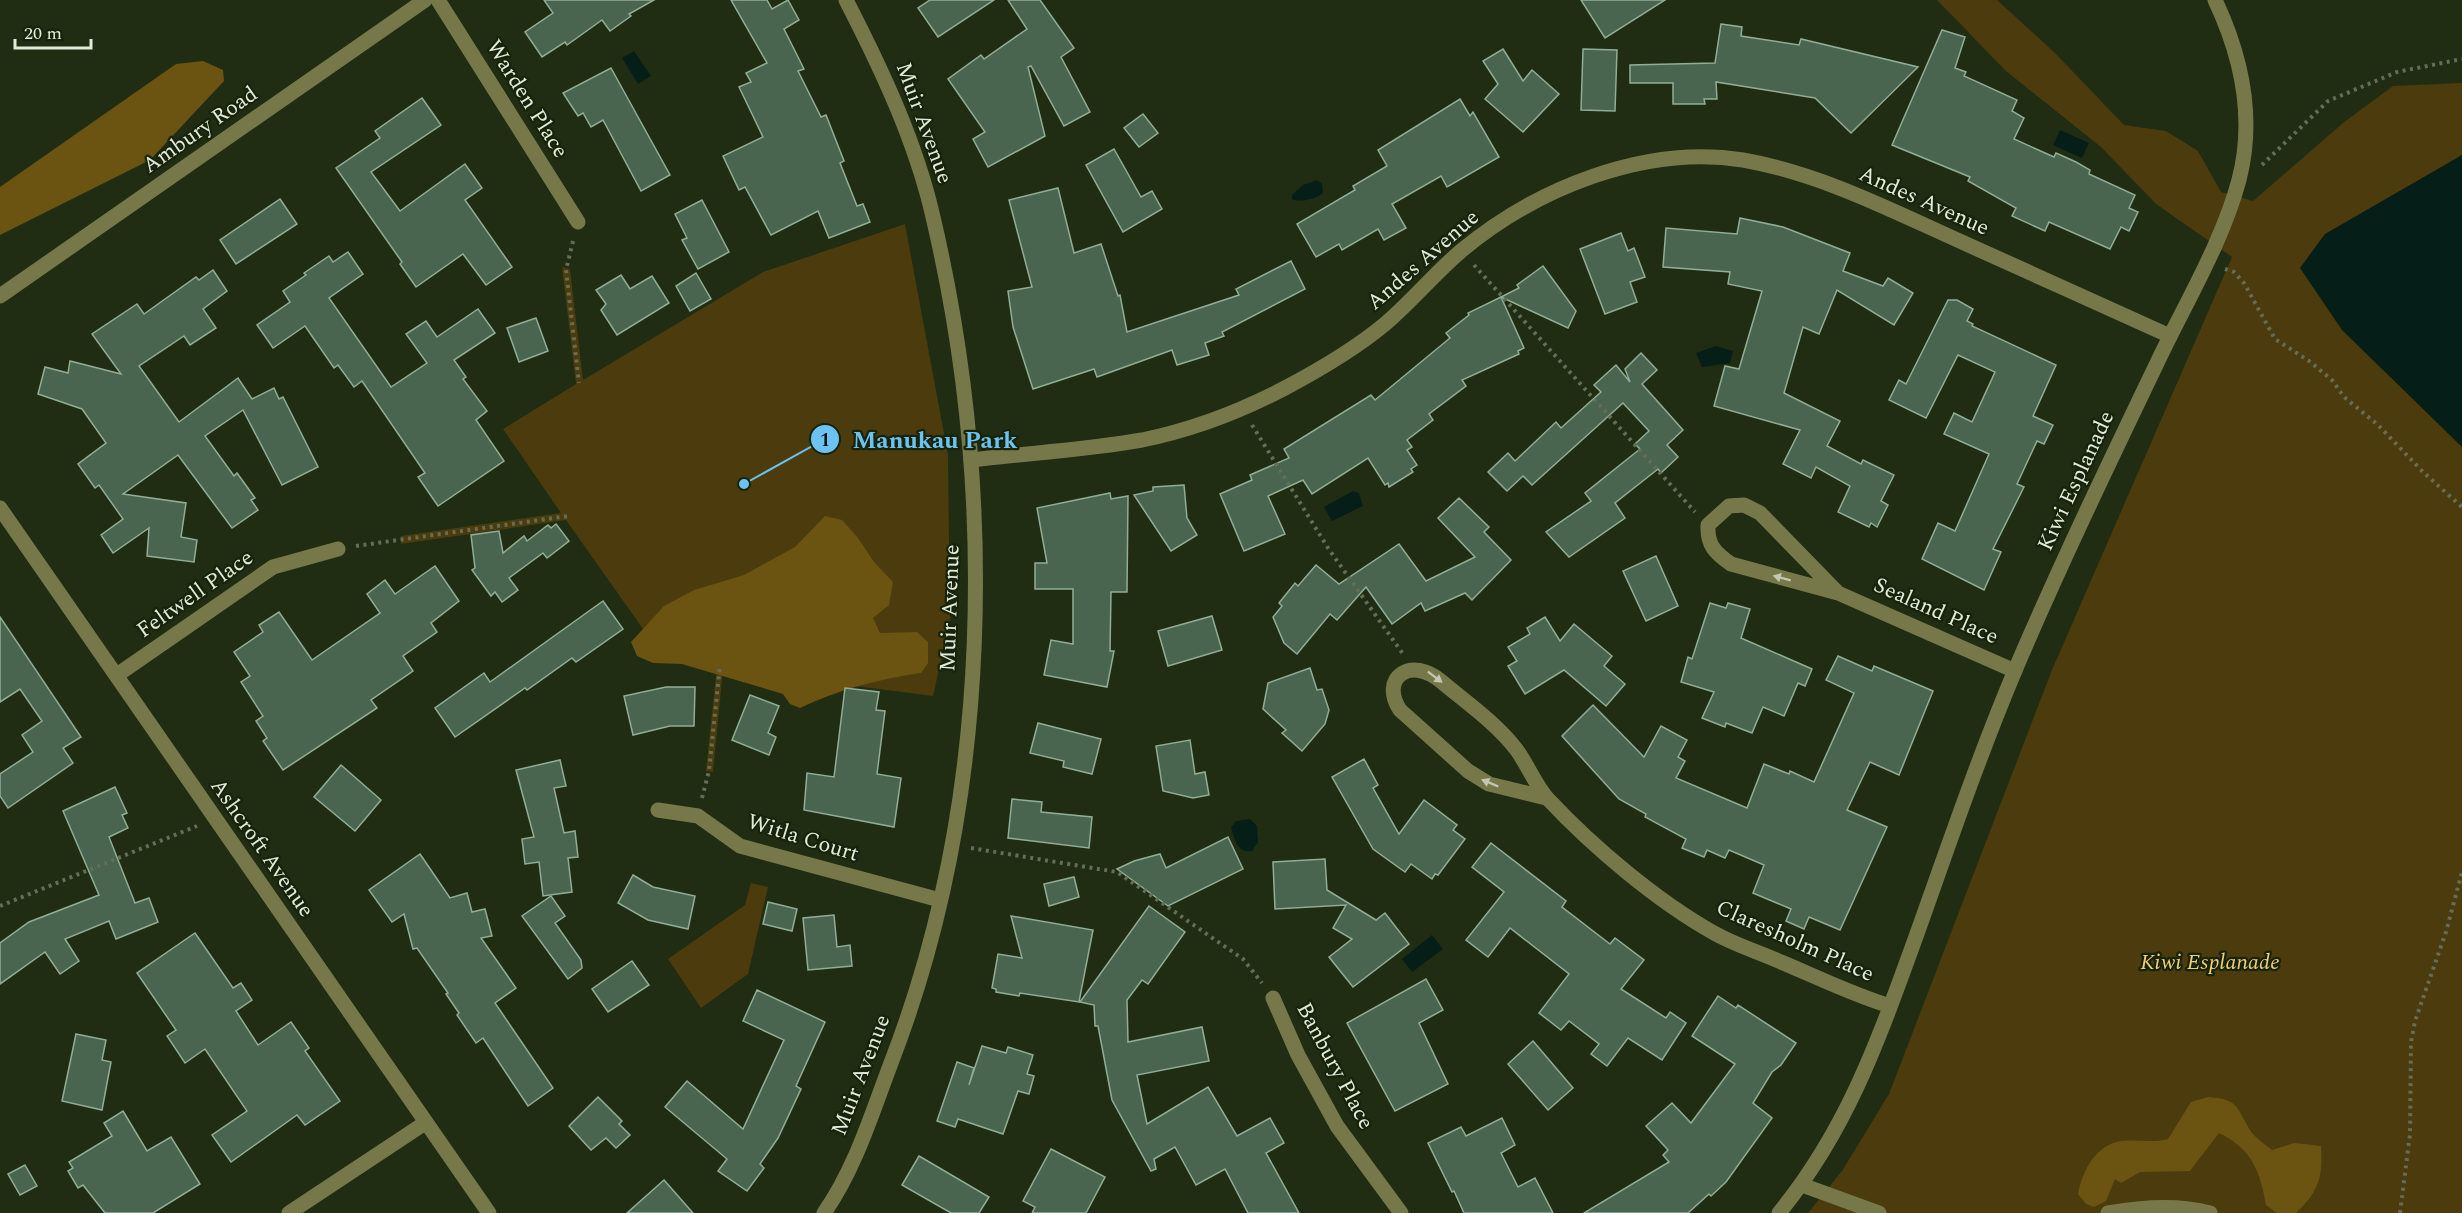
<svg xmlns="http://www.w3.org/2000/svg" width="2462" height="1213" viewBox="0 0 2462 1213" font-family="Spectral,serif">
	<rect width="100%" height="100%" fill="#202d13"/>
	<g fill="#4b3b0d">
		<polygon points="1937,0 1997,0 2054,52 2124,125 2166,131 2198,151 2221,192 2253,201 2343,123 2393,86 2462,83 2462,1213 1808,1213 1842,1171 1889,1094 2052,670 2232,257 2156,204 2101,147 2006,71"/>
		<polygon points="905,224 948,455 950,621 933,696 723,669 713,772 706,771 717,666 655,646 566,520 401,544 401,536 561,513 503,429 576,384 562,267 570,269 583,380 763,272"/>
		<polygon points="751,883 768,887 748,974 701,1008 668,959 745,905"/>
	</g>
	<g fill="#6b5411">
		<polygon points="203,61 223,70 224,81 150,160 0,235 0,187 176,64"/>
		<path d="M825,516L842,520L858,538L874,562L893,582L889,605L873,618L880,633L917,632L928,642V663L921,673C878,679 838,690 800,708L790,704L783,694L682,664L653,663L637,656L631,642L664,606L694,590L744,575L795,547Z"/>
		<path d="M2208,1097C2239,1099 2236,1107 2250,1130C2255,1138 2265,1144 2272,1150L2294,1143L2321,1146C2323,1177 2319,1191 2296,1213H2277L2266,1205C2260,1171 2252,1149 2219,1133L2190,1171L2140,1172L2121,1183L2115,1179L2106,1201L2094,1207L2086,1204L2078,1194C2082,1173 2093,1149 2116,1142C2133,1138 2150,1144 2168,1139L2191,1102Z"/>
	</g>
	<g fill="#051e17">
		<polygon points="634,51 651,76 638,84 622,58"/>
		<polygon points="2060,130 2089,143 2082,158 2053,145"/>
		<polygon points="2462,155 2462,447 2342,330 2300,268 2325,234"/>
		<path d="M1317,180L1322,184L1323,193C1317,199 1299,203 1292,199V195L1303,185Z"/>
		<polygon points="1716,346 1733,351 1730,363 1702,367 1696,353"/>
		<polygon points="1353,491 1359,493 1363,506 1332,521 1324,507"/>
		<path d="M1250,819L1257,826L1258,842L1252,851C1237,853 1235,840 1231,828L1236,821Z"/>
		<polygon points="1432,935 1443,949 1412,972 1402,959"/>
	</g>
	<g fill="#49644f" stroke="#90ae96" stroke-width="1.5">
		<polygon points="544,0 654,0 629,14 631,16 610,31 602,20 567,45 565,42 542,57 525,32 553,13"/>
		<polygon points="731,0 767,0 772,9 788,0 799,20 784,29 804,69 798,71 821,117 826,115 844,161 840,163 857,206 863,204 870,222 829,238 818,211 771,235 745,187 739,190 723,156 763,137 739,87 751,82 746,73 767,63"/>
		<polygon points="930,0 994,0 938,37 918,8"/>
		<polygon points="1008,0 1040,0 1074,48 1061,57 1090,112 1064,126 1031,66 1028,67 1045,136 988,167 973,139 985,132 948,79 981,55 984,59 1027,29"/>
		<polygon points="1581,0 1665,0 1605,38"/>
		<polygon points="1721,24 1742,27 1741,36 1799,45 1801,39 1918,67 1851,133 1815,98 1716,82 1717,99 1704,99 1705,104 1673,104 1673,83 1630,83 1630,65 1715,63"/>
		<polygon points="1942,30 1965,37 1955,68 1966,72 1964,76 2017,100 2012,111 2024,118 2014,139 2054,157 2056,153 2076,162 2090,170 2089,174 2135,195 2129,208 2138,212 2129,231 2121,227 2110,249 2049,222 2045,231 2012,216 2016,208 1968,181 1970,177 1892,145"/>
		<polygon points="1503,49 1523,81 1532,70 1559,94 1523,132 1485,99 1498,84 1483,61"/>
		<polygon points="1583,49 1617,50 1615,111 1581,110"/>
		<polygon points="611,68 670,175 641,191 603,120 591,127 583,113 578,116 563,93"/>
		<polygon points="422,98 441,125 371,172 400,211 465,164 482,188 465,200 512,267 486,285 463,254 416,287 400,264 402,262 336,168 380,138 375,131"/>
		<polygon points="1460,99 1470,116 1473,112 1499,157 1447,187 1441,176 1392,204 1406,228 1384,240 1378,229 1342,250 1339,244 1316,257 1297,224 1355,190 1353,186 1387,166 1378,150"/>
		<polygon points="1143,114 1158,133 1139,147 1124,128"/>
		<polygon points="1114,149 1141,197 1152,191 1162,209 1123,232 1086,165"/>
		<polygon points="1058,188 1074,253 1101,244 1118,296 1120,295 1127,332 1239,295 1236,289 1291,261 1305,289 1222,332 1224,336 1205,343 1209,355 1177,365 1172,350 1097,377 1094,369 1033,389 1013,327 1008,291 1032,287 1009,200"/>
		<polygon points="280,199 297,224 236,264 220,240"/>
		<polygon points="702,200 729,252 698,269 682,240 687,238 675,214"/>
		<polygon points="1740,218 1783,227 1850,253 1843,271 1883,286 1888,278 1913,293 1894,325 1837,290 1819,334 1803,327 1784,393 1840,421 1827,446 1861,464 1863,460 1894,475 1881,501 1888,505 1877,527 1871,523 1869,527 1838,512 1850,486 1816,467 1811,478 1783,464 1800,430 1714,406 1725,366 1739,369 1762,291 1728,284 1730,272 1663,267 1666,228 1737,234"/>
		<polygon points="1621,233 1628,251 1634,248 1645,277 1630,282 1637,302 1605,314 1580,249"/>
		<polygon points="348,252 363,274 329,298 391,387 427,363 406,334 426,321 437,337 478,309 495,333 454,360 466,377 463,379 487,411 476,420 504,461 438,506 418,477 425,473 362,381 354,387 338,365 334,368 305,326 273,348 257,325 290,302 283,291 306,275 304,273 329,256 333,262"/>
		<polygon points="1543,266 1576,311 1568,328 1501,297 1519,288 1517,285"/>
		<polygon points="213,270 227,291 203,309 216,328 190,345 184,336 139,366 179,422 238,378 252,399 274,388 279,399 283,397 318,467 282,485 243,410 205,436 234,476 237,473 255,498 251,500 258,510 232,528 178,455 123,494 186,503 181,537 197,540 194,562 147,556 149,528 113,553 101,535 123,519 99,485 95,488 78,464 106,443 82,409 38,394 45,367 68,373 70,361 121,374 92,334 137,304 144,314 196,277 199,280"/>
		<polygon points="696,273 711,299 690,311 676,286"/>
		<polygon points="621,275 630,289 652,276 669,303 617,335 601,310 606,304 596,290"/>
		<polygon points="1501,297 1524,348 1518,351 1519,354 1462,380 1466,386 1429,414 1433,420 1407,440 1412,447 1407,450 1417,465 1411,469 1413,472 1389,487 1388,483 1385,485 1368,458 1312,494 1303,480 1268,496 1285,534 1244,551 1220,494 1252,480 1250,475 1289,458 1284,449 1371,395 1375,400 1450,338 1446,333 1469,315 1468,313"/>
		<polygon points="1948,300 1957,300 1973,309 1967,321 1973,324 1972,326 2056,365 2033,416 2053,425 2044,444 2037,441 2017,484 2024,487 1993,549 2001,552 1984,590 1922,559 1938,523 1955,531 1989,454 1944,434 1954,413 1972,422 1995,372 1958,355 1926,418 1889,400 1899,380 1906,384"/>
		<polygon points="536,318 548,351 519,362 507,328"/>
		<polygon points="1641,353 1657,370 1642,384 1683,430 1667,445 1678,457 1661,473 1658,469 1615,503 1625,518 1569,557 1546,532 1591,501 1585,493 1640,449 1635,444 1649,431 1623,403 1532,485 1523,476 1507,491 1488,472 1508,453 1515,461 1556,422 1561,428 1601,392 1594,385 1616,365 1630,382 1625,369"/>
		<polygon points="1184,485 1187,518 1197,535 1171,551 1134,495 1153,491 1153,487"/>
		<polygon points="1110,493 1111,499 1128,496 1127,592 1111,592 1110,651 1114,651 1107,687 1044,675 1051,640 1073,644 1073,589 1035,589 1035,563 1047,563 1037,508"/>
		<polygon points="1459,498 1489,527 1484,532 1511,560 1472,600 1465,593 1425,611 1421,603 1392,624 1366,587 1337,620 1330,614 1297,654 1284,643 1273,617 1282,606 1279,603 1295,583 1298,586 1316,565 1339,584 1399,544 1426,581 1475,557 1438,518"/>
		<polygon points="556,524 569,541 547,558 543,553 509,578 518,590 502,602 495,592 491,596 472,570 475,568 471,535 499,531 503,553 524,536 527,541 548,525 551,528"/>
		<polygon points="1656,556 1678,606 1646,621 1623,571"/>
		<polygon points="435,566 459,601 431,623 437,632 403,656 413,671 371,700 377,708 283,770 263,741 267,738 256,721 263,716 241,682 250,676 234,652 263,632 259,625 279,612 312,660 380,613 367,594 385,580 395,594"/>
		<polygon points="603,601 623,629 576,662 572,658 527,690 525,688 455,737 435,708 484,673 490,682"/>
		<polygon points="1710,603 1726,608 1728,603 1750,609 1741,638 1812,669 1805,686 1798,683 1784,716 1763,707 1752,733 1726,723 1725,727 1702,718 1714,692 1681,682 1688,657 1692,659"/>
		<polygon points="1212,616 1222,650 1168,666 1158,631"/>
		<polygon points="0,617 81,737 63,748 73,763 8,808 0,796 0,774 33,752 22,735 42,721 20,689 0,702"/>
		<polygon points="1545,617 1560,641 1574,624 1612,656 1604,666 1625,684 1606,706 1564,670 1525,694 1508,666 1517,661 1508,647 1530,634 1527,628"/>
		<polygon points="1838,656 1872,671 1874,666 1933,691 1899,775 1870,762 1847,810 1887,827 1840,930 1809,917 1804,929 1786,921 1791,909 1753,893 1764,865 1729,850 1725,858 1707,850 1704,857 1682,848 1686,839 1645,817 1646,814 1619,799 1562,736 1593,705 1644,757 1661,726 1687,740 1678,757 1685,761 1676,778 1747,808 1764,764 1789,774 1790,771 1814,782 1854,693 1826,680"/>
		<polygon points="1310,668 1317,690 1322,689 1329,710 1325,724 1302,751 1282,733 1286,730 1263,709 1268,683"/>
		<polygon points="666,687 695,687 694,726 670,726 633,735 624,696"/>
		<polygon points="845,688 879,692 876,710 885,711 877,774 901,778 894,827 804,810 807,773 834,777"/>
		<polygon points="750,695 779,706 768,733 776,737 769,755 732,740"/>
		<polygon points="1038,723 1101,739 1092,774 1063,767 1064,761 1030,753"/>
		<polygon points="1190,740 1195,774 1205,772 1209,795 1193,798 1163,791 1156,746"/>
		<polygon points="1364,759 1378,785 1373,788 1399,834 1424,800 1457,825 1453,830 1465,839 1438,875 1435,874 1432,879 1411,864 1405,872 1373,849 1332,777"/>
		<polygon points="560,760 566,786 554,788 564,833 575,831 578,857 568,858 572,892 543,896 539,862 525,864 522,839 534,837 516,770"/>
		<polygon points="341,765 381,800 355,831 314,797"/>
		<polygon points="115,787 127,813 122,815 128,828 109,837 135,903 149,898 158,922 116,939 109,921 65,939 79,961 60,974 45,952 0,984 0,943 29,922 99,895 63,811"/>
		<polygon points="1012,799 1042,802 1041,812 1092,817 1089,848 1008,838"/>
		<polygon points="1228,837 1243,869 1168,906 1117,869 1134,861 1160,854 1166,868"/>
		<polygon points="1491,843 1566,901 1562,907 1610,944 1615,938 1644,960 1621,989 1666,1018 1670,1012 1686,1023 1662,1060 1628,1038 1607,1066 1591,1054 1599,1044 1569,1021 1561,1030 1539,1013 1569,974 1510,928 1488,957 1466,940 1504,892 1472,867"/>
		<polygon points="420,854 450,898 467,893 472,912 485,909 492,936 481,938 516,988 495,1003 553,1088 528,1106 483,1038 476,1043 457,1015 459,1013 446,994 448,993 417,948 413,949 404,914 392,922 369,890"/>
		<polygon points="1325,859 1327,890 1376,920 1385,913 1409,944 1353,987 1329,957 1352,939 1333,928 1346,905 1275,909 1273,862"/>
		<polygon points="633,875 653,887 695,896 688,929 648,920 618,903"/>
		<polygon points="1074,877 1079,897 1049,906 1044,884"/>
		<polygon points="551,896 565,916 555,923 581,960 582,968 568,979 522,916"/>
		<polygon points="768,902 797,909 792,931 763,924"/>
		<polygon points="1149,906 1185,932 1148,984 1142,980 1127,1000 1128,1042 1202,1027 1209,1061 1137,1075 1147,1124 1208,1087 1237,1136 1270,1118 1284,1143 1266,1153 1299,1213 1248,1213 1225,1169 1196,1185 1175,1147 1154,1159 1156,1169 1151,1171 1112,1100 1098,1026 1095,1026 1094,1005 1080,1002"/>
		<polygon points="834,915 837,947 850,945 852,966 808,970 803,918"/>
		<polygon points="1011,916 1093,930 1079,1002 1020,993 1019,996 996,992 996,989 992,988 998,954 1022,958"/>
		<polygon points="195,933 233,988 241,983 252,1000 236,1011 258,1045 291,1022 309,1048 305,1051 340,1101 305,1125 297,1115 231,1162 212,1135 247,1111 205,1049 185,1063 167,1036 176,1030 137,973"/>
		<polygon points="632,961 649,985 608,1012 592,989"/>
		<polygon points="1426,979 1443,1010 1419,1023 1448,1084 1395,1111 1347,1023"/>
		<polygon points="757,990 825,1022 796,1086 801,1089 778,1138 760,1164 764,1168 747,1191 718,1171 727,1159 665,1107 687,1081 743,1129 784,1040 743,1021"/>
		<polygon points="1718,996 1736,1008 1738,1005 1796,1043 1781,1065 1772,1072 1753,1103 1772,1118 1726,1182 1711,1196 1709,1194 1688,1213 1584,1213 1669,1162 1663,1155 1668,1150 1646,1126 1672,1103 1691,1123 1735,1064 1692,1036"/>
		<polygon points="76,1034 106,1040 102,1060 111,1062 102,1110 62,1101"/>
		<polygon points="1533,1041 1573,1088 1548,1110 1508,1064"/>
		<polygon points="982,1046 1006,1053 1008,1047 1033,1055 1027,1074 1034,1076 1029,1094 1018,1091 1003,1134 958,1119 955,1127 937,1121 957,1062 974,1068 969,1085"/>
		<polygon points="598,1097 622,1121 619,1124 630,1135 616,1148 606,1138 591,1150 569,1126"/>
		<polygon points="123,1111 147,1151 171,1137 200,1184 153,1213 105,1213 83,1185 78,1188 68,1171 73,1168 69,1162 112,1136 104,1123"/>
		<polygon points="1502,1118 1515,1145 1501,1153 1518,1187 1535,1178 1553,1213 1464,1213 1454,1191 1452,1192 1428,1143 1461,1127 1466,1136"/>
		<polygon points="1051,1149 1105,1177 1086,1213 1032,1213 1035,1207 1023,1201"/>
		<polygon points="919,1156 989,1197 979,1213 951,1213 902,1185"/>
		<polygon points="25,1165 37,1186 20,1195 8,1174"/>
		<polygon points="664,1180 693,1213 627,1213"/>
	</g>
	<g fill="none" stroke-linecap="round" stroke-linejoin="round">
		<g stroke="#626e57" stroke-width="4" stroke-dasharray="3 4.5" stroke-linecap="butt">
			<polyline points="2262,165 2328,101 2397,72 2462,59"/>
			<polyline points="573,241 566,270 579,383"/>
			<polyline points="1474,265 1695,512"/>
			<polyline points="2225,269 2234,272 2244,283 2275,339 2309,361 2332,380 2344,397 2378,425 2423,472 2462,507"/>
			<polyline points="1252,425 1328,548 1403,654"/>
			<polyline points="356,546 568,516"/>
			<polyline points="702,798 709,771 720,665"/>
			<polyline points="971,848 1117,872 1243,959 1262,983"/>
			<polyline points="0,906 197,826"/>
			<polyline points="2400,1213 2410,1134 2411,1042 2415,1021 2446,932 2462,872"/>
		</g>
		<g stroke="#77784a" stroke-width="15">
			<polyline points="438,0 578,222"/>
			<polyline points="0,296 425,0"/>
			<path d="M971,460C1028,453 1086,450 1142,440C1191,430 1241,411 1285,388C1319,370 1355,349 1385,324C1412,301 1434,274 1461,251C1535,189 1645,144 1743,160C1817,173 1885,207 1953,238C2025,271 2098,303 2170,336"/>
			<polyline points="0,508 489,1213"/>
			<path d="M1838,593L1760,513L1744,505L1729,506L1708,525C1707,545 1715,553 1731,564L1838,593L2015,671"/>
			<polyline points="117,675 273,567 338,549"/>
			<path d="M1546,798L1489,784L1468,771L1400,710C1379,678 1411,655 1442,682C1467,703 1496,723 1516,749C1528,765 1535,785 1548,799C1593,847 1657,901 1714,933C1735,945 1759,952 1781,962C1817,977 1853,995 1890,1006"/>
			<polyline points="658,810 698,816 740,846 940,900"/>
			<polyline points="1273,998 1298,1055 1337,1126 1401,1213"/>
			<polyline points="1802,1185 1879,1213"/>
			<polyline points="289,1213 425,1123"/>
			<path d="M824,1213C855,1169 872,1113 891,1063C993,799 997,490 933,217C916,142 881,68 846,0"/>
			<path d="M1779,1213C1847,1130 1878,1041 1914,942C1947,850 1978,758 2016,668C2060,565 2109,463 2158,361C2186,302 2222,243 2239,180C2255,118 2242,57 2215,0"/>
			<path d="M2108,1213C2141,1207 2177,1204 2210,1213"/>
		</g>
	</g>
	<defs><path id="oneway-solid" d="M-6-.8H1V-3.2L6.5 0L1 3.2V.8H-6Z" transform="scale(1.5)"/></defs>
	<g fill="#c2c8b0">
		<use href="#oneway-solid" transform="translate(1782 578) rotate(-165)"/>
		<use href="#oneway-solid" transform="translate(1435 677) rotate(37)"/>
		<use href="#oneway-solid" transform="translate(1490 783) rotate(-157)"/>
	</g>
	<g text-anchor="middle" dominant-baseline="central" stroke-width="4.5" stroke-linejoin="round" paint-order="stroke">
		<g font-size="22" fill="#e2ebdb" stroke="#17230a">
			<text transform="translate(527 99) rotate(58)">Warden Place</text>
			<text transform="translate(924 123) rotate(70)">Muir Avenue</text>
			<text transform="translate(200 130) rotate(-35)">Ambury Road</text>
			<text transform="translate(1924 201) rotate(24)">Andes Avenue</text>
			<text transform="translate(1423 260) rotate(-41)">Andes Avenue</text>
			<text transform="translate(2076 481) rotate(-65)">Kiwi Esplanade</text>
			<text transform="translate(195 594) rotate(-35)">Feltwell Place</text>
			<text transform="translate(950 608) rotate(-88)">Muir Avenue</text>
			<text transform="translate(1936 611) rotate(24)">Sealand Place</text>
			<text transform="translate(803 838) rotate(17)">Witla Court</text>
			<text transform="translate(262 848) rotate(55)">Ashcroft Avenue</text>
			<text transform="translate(1795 941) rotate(24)">Claresholm Place</text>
			<text transform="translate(1335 1066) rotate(62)">Banbury Place</text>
			<text transform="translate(861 1075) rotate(-69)">Muir Avenue</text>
		</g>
		<g font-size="22" font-style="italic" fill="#f1ce75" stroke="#17230a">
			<text x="2210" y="962">Kiwi Esplanade</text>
		</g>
	</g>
	<path fill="none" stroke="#6cc3f2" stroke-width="2" d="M744 484L825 439"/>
	<g fill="#6cc3f2" stroke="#17230a" stroke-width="2">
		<circle cx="744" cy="484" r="6"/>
		<circle cx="825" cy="439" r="15"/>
	</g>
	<g font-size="18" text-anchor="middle" font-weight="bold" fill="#111">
		<text x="825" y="446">1</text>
	</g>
	<g font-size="24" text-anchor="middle" font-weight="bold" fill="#6cc3f2" stroke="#17230a" stroke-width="4.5" stroke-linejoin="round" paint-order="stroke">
		<text x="935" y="448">Manukau Park</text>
	</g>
	<path d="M15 39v9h76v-9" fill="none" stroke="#e2ebdb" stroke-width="3"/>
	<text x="24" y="39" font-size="18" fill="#e2ebdb" stroke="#17230a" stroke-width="4.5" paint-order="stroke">20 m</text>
</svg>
